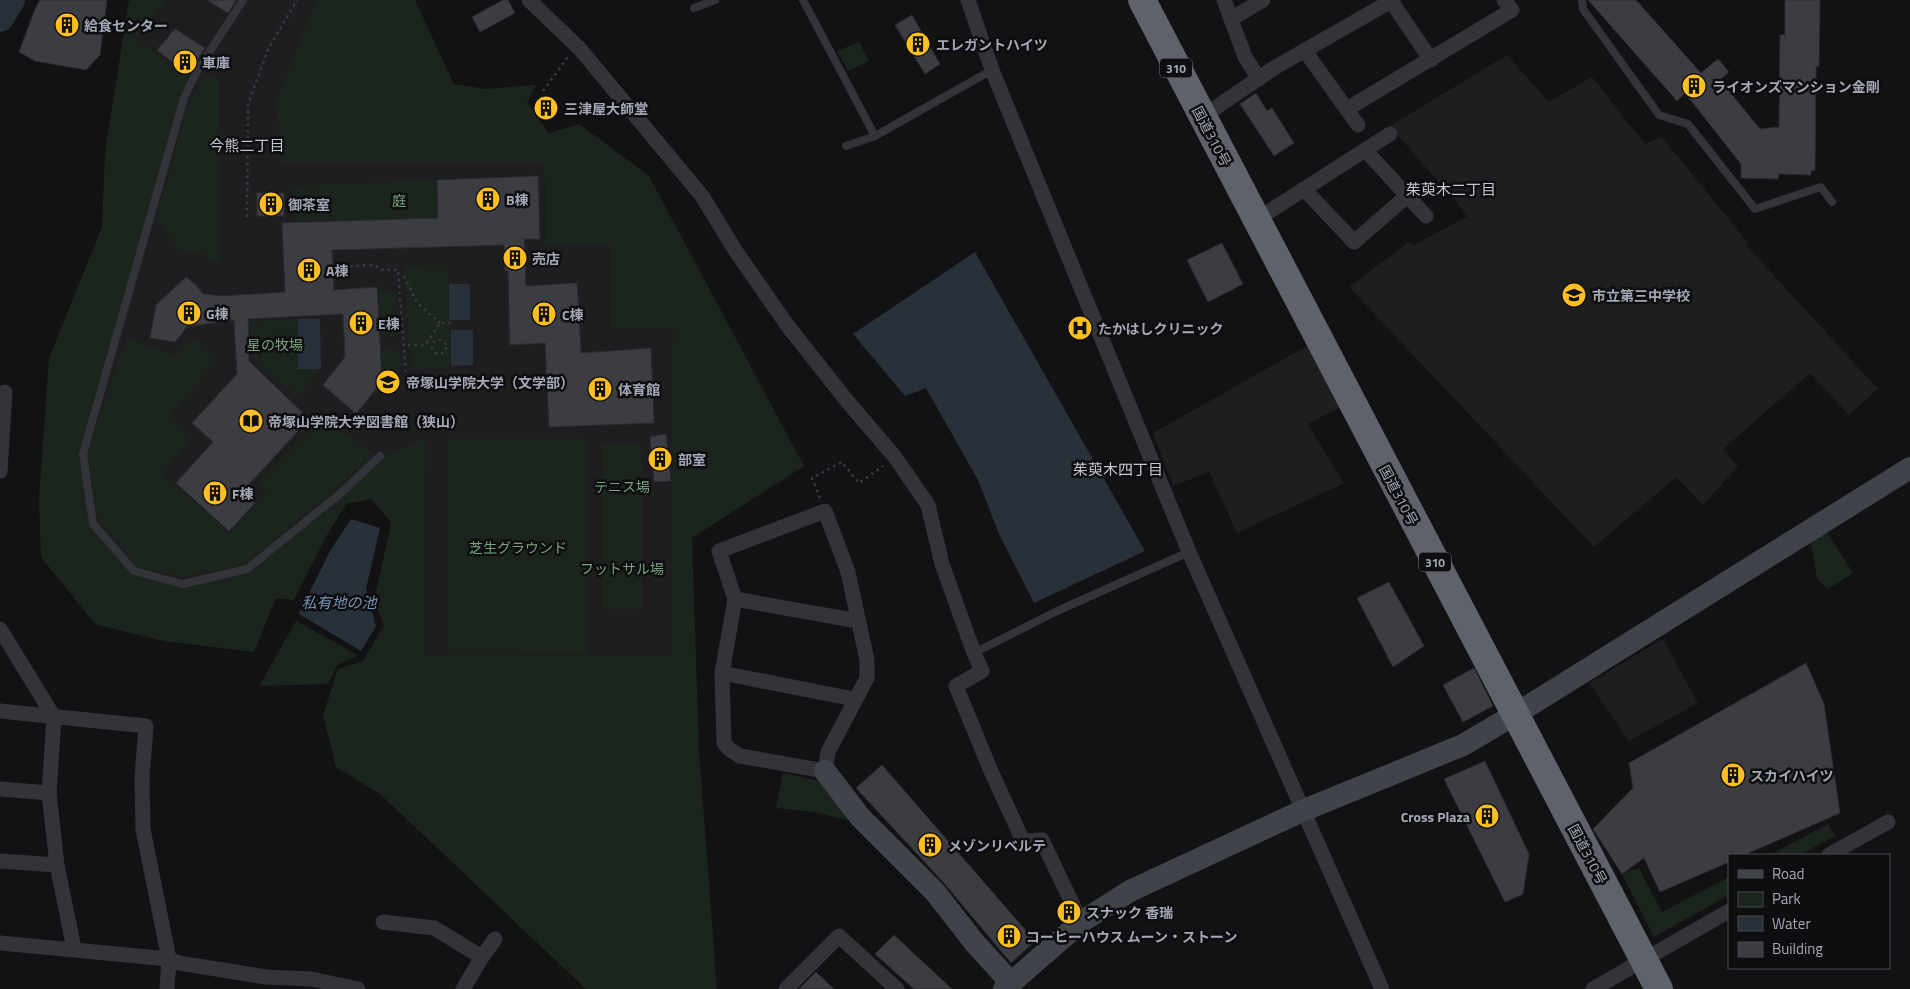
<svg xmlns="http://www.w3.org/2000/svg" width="1910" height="989" viewBox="0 0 1910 989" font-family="'Titillium Web','Noto Sans JP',sans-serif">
	<rect width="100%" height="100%" fill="#121214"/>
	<g fill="#1e1e21">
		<polygon points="167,0 317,0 280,162 544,162 545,243 610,243 610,328 673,328 673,656 425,656 426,437 380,458 247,569 183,584 134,571 93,524 83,454 135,38"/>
		<polygon points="1507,55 1549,102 1592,77 1645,144 1662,137 1748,243 1746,245 1878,389 1849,415 1810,373 1723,449 1738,466 1703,505 1676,477 1594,547 1349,287 1410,241 1414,245 1468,216 1390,126"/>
		<polygon points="1307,346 1341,407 1308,424 1344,483 1237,533 1209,472 1173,486 1153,433"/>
		<polygon points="1663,639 1698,703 1629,741 1589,683"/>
	</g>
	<g fill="#1c241e">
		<polygon points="129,0 167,0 136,38 189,78 83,454 93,524 134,571 183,584 246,569 379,458 426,437 425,656 672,656 673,328 610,328 610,244 545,243 544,162 280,162 277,99 316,0 415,0 454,84 486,89 536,85 527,102 549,133 579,124 649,176 804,466 692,538 699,749 717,989 586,989 380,794 336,767 323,715 338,669 363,661 384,625 374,601 391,523 372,499 346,504 327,535 294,600 276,598 254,652 164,641 95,624 41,557 39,498 49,358 102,227 105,152"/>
		<polygon points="859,42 869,61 848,71 837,51"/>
		<polygon points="204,78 218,78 219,265 196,249 185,255 156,221 188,103"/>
		<polygon points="437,180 438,218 295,223 294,186"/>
		<polygon points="447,265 450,368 410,369 404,266"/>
		<polygon points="396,290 398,336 381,336 378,291"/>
		<polygon points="298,319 299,368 321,369 298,396 251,359 250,322"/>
		<polygon points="195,337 218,360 169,415 193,439 162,473 229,533 267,495 257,483 321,420 376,454 245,565 183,577 137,567 98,518 86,455 127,338 163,352 177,355"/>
		<polygon points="382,350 399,350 400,373 382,373"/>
		<polygon points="448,439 588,439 588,654 448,655"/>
		<rect x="602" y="445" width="40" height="164"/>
		<polygon points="1809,531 1826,531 1853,573 1828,589 1817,579"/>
		<polygon points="296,621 358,655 337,665 328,684 259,686"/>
		<polygon points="783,773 825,782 849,820 813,812 776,808"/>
		<polygon points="1828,824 1835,836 1800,855 1770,855"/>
		<polygon points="1639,868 1662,912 1729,877 1729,895 1654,937 1622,874"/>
	</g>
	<g fill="#283039">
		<polygon points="975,252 1145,551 1034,603 999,534 978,480 926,388 905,396 853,334"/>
		<rect x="449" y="284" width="21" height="36"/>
		<polygon points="298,319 320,319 321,369 298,369"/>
		<polygon points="451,330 473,330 473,365 451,366"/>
		<polygon points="351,519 380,528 366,589 376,626 361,651 299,614 330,551"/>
	</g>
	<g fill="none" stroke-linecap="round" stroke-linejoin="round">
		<polyline stroke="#283039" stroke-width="28" points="0,18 11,0"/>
	</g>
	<g fill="#3c3d42" stroke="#2c2c30">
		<polygon points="40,0 107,0 100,55 86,70 35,61 19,52 35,9"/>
		<polygon points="207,0 236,0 228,13"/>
		<polygon points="503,0 508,0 515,13 480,32 472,17"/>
		<polygon points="1588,0 1636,0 1701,73 1718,59 1729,72 1720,80 1760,129 1779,127 1780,35 1785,35 1785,0 1820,0 1819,66 1816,67 1815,170 1811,171 1811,175 1779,174 1778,179 1741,178 1741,164 1685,93 1677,101"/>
		<polygon points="912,15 940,64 925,74 895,25"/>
		<polygon points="175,29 205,48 188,74 157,50"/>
		<polygon points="1256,93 1267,111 1272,108 1294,143 1274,156 1240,104"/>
		<polygon points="538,176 540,239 524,239 526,286 577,283 581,353 651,348 654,423 549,427 545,343 510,345 508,271 505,271 504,245 332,250 334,290 377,287 382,381 356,414 323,385 345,357 343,314 248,319 249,361 309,419 242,492 255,503 229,531 176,483 213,442 192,423 237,374 234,320 187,327 175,342 150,338 156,305 186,277 196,285 203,294 223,296 285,292 282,223 438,218 437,180"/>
		<rect x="257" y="193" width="27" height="23"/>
		<polygon points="1222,243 1243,284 1208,302 1187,260"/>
		<polygon points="666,434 671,481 654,482 650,437"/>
		<polygon points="1389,582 1424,646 1393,667 1357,598"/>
		<polygon points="1806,663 1824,704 1840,813 1744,855 1729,855 1729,862 1660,892 1644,858 1622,874 1593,829 1633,788 1629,763"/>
		<polygon points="1474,668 1493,706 1463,722 1443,685"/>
		<polygon points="1485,761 1529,854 1523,894 1505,902 1444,779"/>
		<polygon points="882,765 1035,941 1011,963 944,883 856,788"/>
		<polygon points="894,935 952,989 914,989 875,954"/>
		<polygon points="816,972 834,989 799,989"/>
	</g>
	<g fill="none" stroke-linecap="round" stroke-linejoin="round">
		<g stroke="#393b41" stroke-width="2.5" stroke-dasharray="2.5 4" stroke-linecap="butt">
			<polyline points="543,91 568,57"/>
			<polyline points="247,217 248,105 268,49 297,0"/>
			<polyline points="337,267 374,265 381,270 398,270 406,375"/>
			<polyline points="404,276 417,303 440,323"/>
			<circle cx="439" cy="347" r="7"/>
			<polyline points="408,345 425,345 440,323 451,323"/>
			<polyline points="820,498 812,478 842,462 859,483 883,466"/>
		</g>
		<g stroke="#33343a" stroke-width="8">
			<polyline points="243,0 197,71 184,98 83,454 93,524 134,571 183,584 247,569 341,493 380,456"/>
			<polyline points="803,0 875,136"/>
			<polyline points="1582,0 1583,9 1659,115 1688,124 1755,209 1821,187 1832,202"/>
			<polyline points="694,8 715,0"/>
			<polyline points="846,146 875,136 992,70"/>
			<polyline points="974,653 1055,612 1189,552"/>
		</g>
		<g stroke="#33343a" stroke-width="15">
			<polyline points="529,0 580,49 702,196 735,250 787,325 847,401 895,457 928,505 942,564 974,653 982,671 956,686 990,769 1023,841 1042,840 1081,922"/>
			<polyline points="968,0 992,70 1189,552 1382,989"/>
			<polyline points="1224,0 1245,57 1259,79"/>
			<polyline points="1391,1 1431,60"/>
			<polyline points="1231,19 1263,0"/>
			<polyline points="1305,51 1358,125"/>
			<polyline points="1347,109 1512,10 1504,0"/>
			<polyline points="1202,117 1274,68 1393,0"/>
			<polyline points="1365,150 1426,216"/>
			<polyline points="1304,189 1354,242 1407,196"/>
			<polyline points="1256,220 1390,134"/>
			<polyline points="0,471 5,392"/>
			<polygon points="825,511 848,572 867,660 867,678 828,752 825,771 740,756 729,749 724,743 722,673 735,599 719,551"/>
			<polyline points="735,599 858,621"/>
			<polyline points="0,629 54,717 49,793 57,865 74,949"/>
			<polyline points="722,673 854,699"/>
			<polyline points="0,711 146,726 142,778 143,829 169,959 179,963 266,977 311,979 358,989"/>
			<polyline points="0,789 49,793"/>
			<polyline points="1829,855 1888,822"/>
			<polyline points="0,861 57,865"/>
			<polyline points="383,922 434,928 482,957"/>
			<polyline points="0,943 169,959 167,989"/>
			<polyline points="463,989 482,957 495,939"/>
			<polyline points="786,989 839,936 897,989"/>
			<polyline points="1593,989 1729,911"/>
		</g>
		<g stroke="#41434a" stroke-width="22">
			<polyline points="825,771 860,817 935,892 974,942 1012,984"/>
			<polyline points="1004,989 1081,922 1130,891 1302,811 1463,745 1514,715 1910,468"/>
		</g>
		<polyline stroke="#5f616b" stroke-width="28" points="1142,0 1659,989"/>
	</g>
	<defs>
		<symbol id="building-disc" viewBox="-11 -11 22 22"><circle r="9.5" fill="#ffbf20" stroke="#0e0d0f"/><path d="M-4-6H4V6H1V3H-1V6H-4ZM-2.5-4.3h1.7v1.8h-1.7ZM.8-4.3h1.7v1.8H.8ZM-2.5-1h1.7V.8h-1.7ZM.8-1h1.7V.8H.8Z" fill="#111"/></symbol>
		<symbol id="school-disc" viewBox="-11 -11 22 22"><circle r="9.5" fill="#ffbf20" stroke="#0e0d0f"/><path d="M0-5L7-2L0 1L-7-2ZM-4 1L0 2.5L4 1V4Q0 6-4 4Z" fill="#111"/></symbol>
		<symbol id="hospital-disc" viewBox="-11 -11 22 22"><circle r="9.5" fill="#ffbf20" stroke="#0e0d0f"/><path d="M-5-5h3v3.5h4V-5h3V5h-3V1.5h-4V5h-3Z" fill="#111"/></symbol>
		<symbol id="university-disc" viewBox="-11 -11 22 22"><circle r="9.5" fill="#ffbf20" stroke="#0e0d0f"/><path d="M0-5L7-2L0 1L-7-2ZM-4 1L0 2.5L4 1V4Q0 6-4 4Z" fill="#111"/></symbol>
		<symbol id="library-disc" viewBox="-11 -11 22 22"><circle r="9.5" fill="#ffbf20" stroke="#0e0d0f"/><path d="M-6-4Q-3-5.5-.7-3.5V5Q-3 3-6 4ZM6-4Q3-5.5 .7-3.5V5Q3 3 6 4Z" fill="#111"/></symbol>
	</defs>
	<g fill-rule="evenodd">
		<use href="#building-disc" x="53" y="11" width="28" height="28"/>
		<use href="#building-disc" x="904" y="30" width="28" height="28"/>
		<use href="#building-disc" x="171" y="48" width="28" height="28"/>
		<use href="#building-disc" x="1680" y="72" width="28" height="28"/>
		<use href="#building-disc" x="532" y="94" width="28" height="28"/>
		<use href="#building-disc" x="474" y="185" width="28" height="28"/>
		<use href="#building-disc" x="257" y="190" width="28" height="28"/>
		<use href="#building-disc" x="501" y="244" width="28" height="28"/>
		<use href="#building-disc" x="295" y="256" width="28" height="28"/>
		<use href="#school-disc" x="1560" y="281" width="28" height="28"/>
		<use href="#building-disc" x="175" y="299" width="28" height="28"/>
		<use href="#building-disc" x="530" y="300" width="28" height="28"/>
		<use href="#building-disc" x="347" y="309" width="28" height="28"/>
		<use href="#hospital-disc" x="1066" y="314" width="28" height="28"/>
		<use href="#university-disc" x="374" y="368" width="28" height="28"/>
		<use href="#building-disc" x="586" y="375" width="28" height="28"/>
		<use href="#library-disc" x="237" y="407" width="28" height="28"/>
		<use href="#building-disc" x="646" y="445" width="28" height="28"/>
		<use href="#building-disc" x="201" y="479" width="28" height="28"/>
		<use href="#building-disc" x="1719" y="761" width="28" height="28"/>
		<use href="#building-disc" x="1473" y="802" width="28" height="28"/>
		<use href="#building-disc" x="916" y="831" width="28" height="28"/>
		<use href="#building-disc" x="1055" y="898" width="28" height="28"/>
		<use href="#building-disc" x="995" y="922" width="28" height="28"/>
	</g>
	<g text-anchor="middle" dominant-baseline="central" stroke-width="5" stroke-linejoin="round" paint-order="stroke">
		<g fill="#0e0d0f" stroke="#767a84" stroke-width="1">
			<rect x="1160" y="58.5" width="32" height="19" rx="4"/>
			<rect x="1419" y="552.5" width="32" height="19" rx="4"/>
		</g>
		<g font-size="12" font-weight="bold" fill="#a3a8b6">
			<text x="1176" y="68">310</text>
			<text x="1435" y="562">310</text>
		</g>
		<g font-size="14" font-weight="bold" fill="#a3a8b6" stroke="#0e0d0f" text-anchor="start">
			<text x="84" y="25">給食センター</text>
			<text x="936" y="44">エレガントハイツ</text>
			<text x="202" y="62">車庫</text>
			<text x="1712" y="86">ライオンズマンション金剛</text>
			<text x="564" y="108">三津屋大師堂</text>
			<text x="506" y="199">B棟</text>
			<text x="288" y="204">御茶室</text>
			<text x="532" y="258">売店</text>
			<text x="326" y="270">A棟</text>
			<text x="1592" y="295">市立第三中学校</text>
			<text x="206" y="313">G棟</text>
			<text x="562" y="314">C棟</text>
			<text x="378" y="323">E棟</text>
			<text x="1098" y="328">たかはしクリニック</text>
			<text x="406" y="382">帝塚山学院大学（文学部）</text>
			<text x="618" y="389">体育館</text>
			<text x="268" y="421">帝塚山学院大学図書館（狭山）</text>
			<text x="678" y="459">部室</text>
			<text x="232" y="493">F棟</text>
			<text x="1750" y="775">スカイハイツ</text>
			<text x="1470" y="816" text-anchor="end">Cross Plaza</text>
			<text x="948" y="845">メゾンリベルテ</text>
			<text x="1086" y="912">スナック 香瑞</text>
			<text x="1026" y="936">コーヒーハウス ムーン・ストーン</text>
		</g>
		<g font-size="14" fill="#a3a8b6" stroke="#0e0d0f">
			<text transform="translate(1212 136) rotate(62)">国道310号</text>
			<text transform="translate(1399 495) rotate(62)">国道310号</text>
			<text transform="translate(1588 854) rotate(62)">国道310号</text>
		</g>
		<g font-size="14" fill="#78a37d" stroke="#0e0d0f">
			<text x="399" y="200">庭</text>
			<text x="275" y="344">星の牧場</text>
			<text x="622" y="486">テニス場</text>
			<text x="518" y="547">芝生グラウンド</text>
			<text x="622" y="568">フットサル場</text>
		</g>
		<g font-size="15" fill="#c4c7d2" stroke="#0e0d0f">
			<text x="247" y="145">今熊二丁目</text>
			<text x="1451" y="189">茱萸木二丁目</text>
			<text x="1118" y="469">茱萸木四丁目</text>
		</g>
		<g font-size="15" font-style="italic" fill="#7694b5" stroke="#0e0d0f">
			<text x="339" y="602">私有地の池</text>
		</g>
	</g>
	<rect x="1728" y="854" width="162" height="115" fill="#0e0d0f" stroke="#4a4b52"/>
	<rect x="1738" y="870" width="25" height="8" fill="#41434a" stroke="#4a4b52"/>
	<text x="1772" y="879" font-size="15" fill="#a3a8b6">Road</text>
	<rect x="1738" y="892" width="25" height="15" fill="#1c241e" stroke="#4a4b52"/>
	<text x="1772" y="904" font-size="15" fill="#a3a8b6">Park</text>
	<rect x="1738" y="916" width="25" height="15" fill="#283039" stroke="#4a4b52"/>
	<text x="1772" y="929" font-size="15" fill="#a3a8b6">Water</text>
	<rect x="1738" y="942" width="25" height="15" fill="#3c3d42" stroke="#4a4b52"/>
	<text x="1772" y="954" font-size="15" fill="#a3a8b6">Building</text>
</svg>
